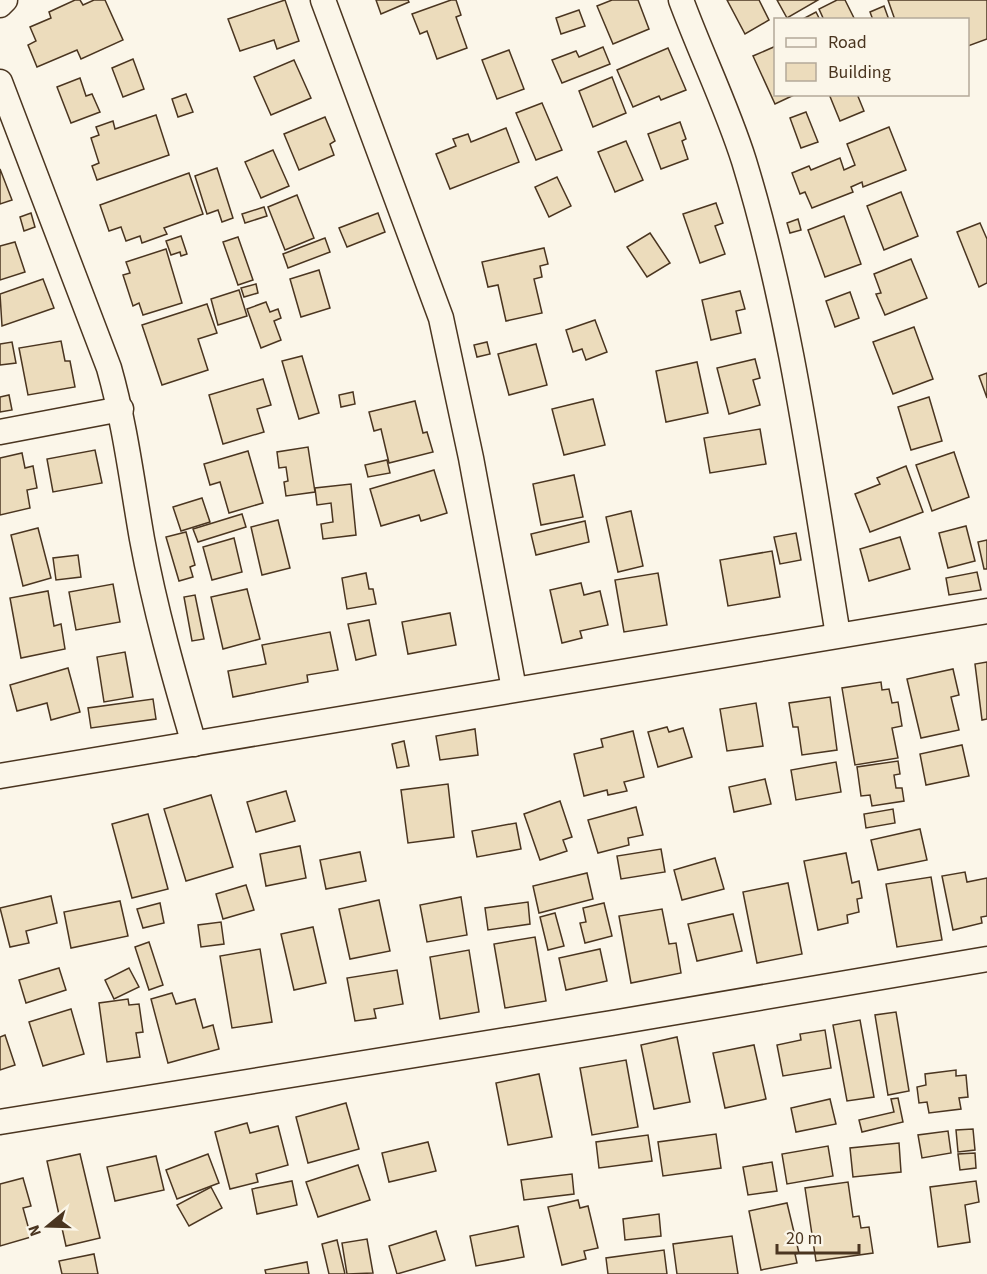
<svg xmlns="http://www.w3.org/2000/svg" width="987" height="1274" viewBox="0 0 987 1274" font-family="'Source Sans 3',sans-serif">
	<rect width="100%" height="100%" fill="#fbf6e9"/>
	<g fill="#ecdcbc" stroke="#4a3520" stroke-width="1.5">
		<polygon points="75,0 80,0 83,5 94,0 105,0 123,40 81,59 77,50 37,67 28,45 36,41 30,27 51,18 49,12"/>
		<polygon points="285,0 299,41 277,49 274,40 240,51 228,19"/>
		<polygon points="376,0 408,0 409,2 381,14"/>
		<polygon points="451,0 456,0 461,15 456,17 467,48 437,59 427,31 420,34 412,14"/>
		<polygon points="612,0 638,0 649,29 613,44 597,6"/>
		<polygon points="727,0 759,0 769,20 745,34"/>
		<polygon points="777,0 818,0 787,18"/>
		<polygon points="837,0 845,0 855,20 824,20 819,9"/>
		<polygon points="888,0 987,0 987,39 968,46 968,20 895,20"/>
		<polygon points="884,6 889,20 873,20 870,12"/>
		<polygon points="579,10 585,26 561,34 556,18"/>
		<polygon points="816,12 820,20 801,20"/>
		<polygon points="776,46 776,94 794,95 775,104 753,56"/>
		<polygon points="603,47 610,64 562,83 552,60 576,51 579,57"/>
		<polygon points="668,48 686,90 661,100 659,96 633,107 617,70"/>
		<polygon points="509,50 524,89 497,99 482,60"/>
		<polygon points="133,59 144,89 123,97 112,68"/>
		<polygon points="294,60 311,98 271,115 254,77"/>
		<polygon points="612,77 626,113 593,127 579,91"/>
		<polygon points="80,78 86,96 92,94 100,112 71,123 57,87"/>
		<polygon points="186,94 193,112 178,117 172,99"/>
		<polygon points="829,94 857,94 864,111 840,121"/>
		<polygon points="542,103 562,150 536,160 516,113"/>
		<polygon points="806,112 818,142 801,148 790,118"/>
		<polygon points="156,115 169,155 97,180 92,166 99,163 91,138 99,135 96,127 113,121 115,129"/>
		<polygon points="325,117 335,141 330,144 334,155 299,170 284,134"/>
		<polygon points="680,122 686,139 682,141 688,159 661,169 648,134"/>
		<polygon points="889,127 906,170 863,187 862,182 851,187 853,192 812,208 805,192 800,194 792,173 809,166 811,170 840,158 844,170 855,165 847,144"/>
		<polygon points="506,128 519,162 450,189 436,154 456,146 453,139 468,134 471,142"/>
		<polygon points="626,141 643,180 615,192 598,152"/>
		<polygon points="273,150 289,186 261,198 245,162"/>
		<polygon points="217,168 233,218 222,222 218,210 207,214 195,176"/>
		<polygon points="0,169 12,200 0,204"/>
		<polygon points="189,173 203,214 164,228 167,234 142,243 140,236 126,241 121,227 109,231 100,205"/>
		<polygon points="557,177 571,206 549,217 535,187"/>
		<polygon points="901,192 918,236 884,250 867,206"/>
		<polygon points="297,195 314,238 285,250 268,207"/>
		<polygon points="716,203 723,223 715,226 725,254 700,263 683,214"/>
		<polygon points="264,207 267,216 245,223 242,214"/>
		<polygon points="31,213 35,227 24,231 20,217"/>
		<polygon points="378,213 385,232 347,247 339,228"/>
		<polygon points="844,216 861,264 825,277 808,230"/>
		<polygon points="798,219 801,230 790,233 787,223"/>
		<polygon points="980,223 987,239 987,283 979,287 957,232"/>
		<polygon points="650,233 670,263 647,277 627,247"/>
		<polygon points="181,236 187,254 181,256 180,252 171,255 166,241"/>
		<polygon points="238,237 253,280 238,285 223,242"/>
		<polygon points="325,238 330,252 288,268 283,254"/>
		<polygon points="15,242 25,272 0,280 0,246"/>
		<polygon points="544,248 548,264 540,266 542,277 534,279 542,313 506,321 498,285 488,287 482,262"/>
		<polygon points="166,249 182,303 143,315 139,303 133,306 123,275 130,273 126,262"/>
		<polygon points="911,259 927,298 885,315 876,294 881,293 874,274"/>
		<polygon points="319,270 330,308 301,317 290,279"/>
		<polygon points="43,279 54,308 2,326 0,294"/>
		<polygon points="256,284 258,293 244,297 241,288"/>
		<polygon points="239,290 247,316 218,325 211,299"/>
		<polygon points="740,291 745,309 736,311 741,333 711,340 702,300"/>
		<polygon points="850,292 859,318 835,327 826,301"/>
		<polygon points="266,302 270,312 278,309 281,318 274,321 281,340 261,348 247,309"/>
		<polygon points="207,304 217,333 198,339 208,370 162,385 142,325"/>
		<polygon points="595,320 607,352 586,360 582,349 573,352 566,330"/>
		<polygon points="914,327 933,379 893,394 873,342"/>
		<polygon points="61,341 65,361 70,361 75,387 28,395 19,348"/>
		<polygon points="12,342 16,363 0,365 0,344"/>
		<polygon points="487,342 490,354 477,357 474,345"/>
		<polygon points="536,344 547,385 509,395 498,354"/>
		<polygon points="302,356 319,413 299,419 282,361"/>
		<polygon points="755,359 760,378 753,380 760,405 729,414 717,368"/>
		<polygon points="697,362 708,413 666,422 656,371"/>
		<polygon points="987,373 987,398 979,376"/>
		<polygon points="263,379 271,405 257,409 264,432 223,444 209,395"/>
		<polygon points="353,392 355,404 341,407 339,395"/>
		<polygon points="9,395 12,410 0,412 0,397"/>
		<polygon points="929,397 942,441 911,450 898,407"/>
		<polygon points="593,399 605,445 564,455 552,409"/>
		<polygon points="415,401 423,433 427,432 433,452 389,463 381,429 374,431 369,412"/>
		<polygon points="760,429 766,464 710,473 704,438"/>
		<polygon points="308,447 315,492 286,496 284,482 288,481 286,467 279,468 277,452"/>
		<polygon points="95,450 102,483 53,492 47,459"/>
		<polygon points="248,451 263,503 229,513 220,482 210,485 204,464"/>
		<polygon points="954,452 969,497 932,511 916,465"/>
		<polygon points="22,453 25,468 33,466 37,488 27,490 30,508 0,515 0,458"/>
		<polygon points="387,460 390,473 368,477 365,465"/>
		<polygon points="906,466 923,512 870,532 855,494 880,484 877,478"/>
		<polygon points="434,470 447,513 421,521 419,515 381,526 370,489"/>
		<polygon points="574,475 583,517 541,525 533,484"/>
		<polygon points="351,484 356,535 323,539 321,524 333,522 331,503 317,505 315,488"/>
		<polygon points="202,498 210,522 181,531 173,507"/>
		<polygon points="631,511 643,566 618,572 606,517"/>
		<polygon points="242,514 246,527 198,542 193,529"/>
		<polygon points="278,520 290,568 262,575 251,527"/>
		<polygon points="585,521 589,542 536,555 531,534"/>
		<polygon points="966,526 975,561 948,568 939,533"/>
		<polygon points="38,528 51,578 23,586 11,535"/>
		<polygon points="186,532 195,565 190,567 193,577 179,581 166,537"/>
		<polygon points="796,533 801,560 780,564 774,537"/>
		<polygon points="900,537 910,569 869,581 860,549"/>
		<polygon points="234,538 242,572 212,580 203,547"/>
		<polygon points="987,540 987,569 984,569 978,542"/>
		<polygon points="772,551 780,597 728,606 720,560"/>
		<polygon points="78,555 81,577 56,580 53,558"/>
		<polygon points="977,572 981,590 949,595 946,578"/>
		<polygon points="366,573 369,589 373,589 376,604 347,609 342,578"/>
		<polygon points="658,573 667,625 624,632 615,580"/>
		<polygon points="581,583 584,595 600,591 608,625 580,631 582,638 562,643 550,590"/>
		<polygon points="113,584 120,622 76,630 69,592"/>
		<polygon points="247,589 260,639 223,649 211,597"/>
		<polygon points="48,591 54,626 61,624 65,649 21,658 10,598"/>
		<polygon points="195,595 204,639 192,641 184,597"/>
		<polygon points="450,613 456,645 408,654 402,622"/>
		<polygon points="369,620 376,655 356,660 348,624"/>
		<polygon points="330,632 338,670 307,675 308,682 233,697 228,671 266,664 262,645"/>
		<polygon points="125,652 133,697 104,702 97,657"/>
		<polygon points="987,662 987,719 982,720 975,664"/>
		<polygon points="68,668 80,712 51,720 47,703 17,711 10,685"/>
		<polygon points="953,669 959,695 951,697 959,730 921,738 907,679"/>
		<polygon points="881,682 882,690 889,689 892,703 898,702 902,726 892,728 898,758 855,765 842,688"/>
		<polygon points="830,697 837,750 802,755 798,727 793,727 789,703"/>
		<polygon points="153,699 156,719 91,728 88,708"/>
		<polygon points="756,703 763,746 727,751 720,709"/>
		<polygon points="667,727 669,732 683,728 692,757 658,767 648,732"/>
		<polygon points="475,729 478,755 440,760 436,736"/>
		<polygon points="633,731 644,777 624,782 627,791 608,795 607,790 584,796 574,754 603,747 601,739"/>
		<polygon points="404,741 409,766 397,768 392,744"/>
		<polygon points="962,745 969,776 926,785 920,754"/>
		<polygon points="898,761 900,774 894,775 896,788 902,788 904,801 872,806 870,795 861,796 857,767"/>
		<polygon points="836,762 841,792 796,800 791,770"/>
		<polygon points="765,779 771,804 734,812 729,787"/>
		<polygon points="448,784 454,837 408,843 401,790"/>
		<polygon points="286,791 295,821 256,832 247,802"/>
		<polygon points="211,795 233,867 186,881 164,809"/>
		<polygon points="560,801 572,837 563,840 567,851 540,860 524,814"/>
		<polygon points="636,807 643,835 628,838 629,845 598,853 588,820"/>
		<polygon points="893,809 895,823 866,828 864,814"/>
		<polygon points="148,814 168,889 132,898 112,824"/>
		<polygon points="516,823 521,849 477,857 472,831"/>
		<polygon points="920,829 927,860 878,870 871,840"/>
		<polygon points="300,846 306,878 266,886 260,854"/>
		<polygon points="661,849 665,872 621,879 617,856"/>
		<polygon points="360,852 366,881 326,889 320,860"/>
		<polygon points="846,853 852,883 859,881 862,898 857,899 859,912 847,915 848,923 818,930 804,861"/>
		<polygon points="715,858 724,889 682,900 674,870"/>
		<polygon points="965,872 967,882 987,878 987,916 981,917 982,923 953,930 942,876"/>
		<polygon points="587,873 593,899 539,913 533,886"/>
		<polygon points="931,877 942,940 897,947 886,884"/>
		<polygon points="788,883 802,954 757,963 743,892"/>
		<polygon points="246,885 254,910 223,919 216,894"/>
		<polygon points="51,896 57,923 26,931 29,943 10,947 0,908"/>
		<polygon points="461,897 467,935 427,942 420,905"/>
		<polygon points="379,900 390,951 350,959 339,909"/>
		<polygon points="120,901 128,936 71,948 64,912"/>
		<polygon points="528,902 530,924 488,930 485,908"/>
		<polygon points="160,903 164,923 143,928 137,909"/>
		<polygon points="604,903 612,936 585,943 580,923 586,922 583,908"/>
		<polygon points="662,909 669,944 676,943 681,973 631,983 619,916"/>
		<polygon points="555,913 564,946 548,950 540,917"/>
		<polygon points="733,914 742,951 697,961 688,924"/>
		<polygon points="221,922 224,944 201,947 198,925"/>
		<polygon points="313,927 326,983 294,990 281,934"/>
		<polygon points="535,937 546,1001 505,1008 494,944"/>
		<polygon points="149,942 163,985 149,990 135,947"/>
		<polygon points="260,949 272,1022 232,1028 220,956"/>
		<polygon points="600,949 607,981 566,990 559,958"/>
		<polygon points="469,950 479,1012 440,1019 430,957"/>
		<polygon points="59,968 66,990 26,1003 19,980"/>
		<polygon points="129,968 139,987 114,999 105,980"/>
		<polygon points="397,970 403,1004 374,1009 376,1018 355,1021 347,978"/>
		<polygon points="172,993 176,1004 195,999 203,1028 213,1025 219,1049 168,1063 151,999"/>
		<polygon points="128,999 129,1005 139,1004 143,1032 136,1033 140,1057 107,1062 99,1003"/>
		<polygon points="71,1009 84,1054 43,1066 29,1022"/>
		<polygon points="896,1012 909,1091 888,1095 875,1015"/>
		<polygon points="860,1020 874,1097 847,1101 833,1025"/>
		<polygon points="825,1030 831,1068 783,1076 777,1045 801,1040 800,1034"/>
		<polygon points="5,1035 15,1065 0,1070 0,1037"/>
		<polygon points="677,1037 690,1102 654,1109 641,1045"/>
		<polygon points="754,1045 766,1099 725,1108 713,1053"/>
		<polygon points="626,1060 638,1127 592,1135 580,1068"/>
		<polygon points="956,1070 956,1076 966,1075 968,1097 959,1098 961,1109 929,1113 927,1102 919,1103 917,1087 926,1085 925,1074"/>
		<polygon points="539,1074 552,1137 508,1145 496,1083"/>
		<polygon points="898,1098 903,1122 862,1132 859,1120 894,1112 891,1099"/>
		<polygon points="830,1099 836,1124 796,1132 791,1108"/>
		<polygon points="346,1103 359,1149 308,1163 296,1117"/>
		<polygon points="247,1123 250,1133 278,1126 288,1165 256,1174 258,1182 230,1189 215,1132"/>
		<polygon points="973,1129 975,1150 958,1152 956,1130"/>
		<polygon points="948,1131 951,1153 922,1158 918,1135"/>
		<polygon points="716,1134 721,1168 663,1176 658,1142"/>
		<polygon points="648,1135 652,1161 599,1168 596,1142"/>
		<polygon points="428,1142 436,1171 389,1182 382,1153"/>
		<polygon points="899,1143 901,1172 853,1177 850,1148"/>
		<polygon points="828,1146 833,1176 787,1184 782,1154"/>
		<polygon points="975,1153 976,1168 960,1170 958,1154"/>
		<polygon points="80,1154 100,1238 66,1246 47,1161"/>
		<polygon points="208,1154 219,1183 177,1199 166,1170"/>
		<polygon points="156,1156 164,1190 115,1201 107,1167"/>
		<polygon points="772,1162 777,1191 748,1195 743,1167"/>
		<polygon points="358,1165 370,1200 318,1217 306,1182"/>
		<polygon points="572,1174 574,1194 524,1200 521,1180"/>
		<polygon points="23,1178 31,1206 23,1208 31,1237 0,1246 0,1184"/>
		<polygon points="292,1181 297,1205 257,1214 252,1189"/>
		<polygon points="976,1181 979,1202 965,1205 970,1242 938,1247 930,1187"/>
		<polygon points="848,1182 853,1217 859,1216 861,1228 869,1227 873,1253 816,1261 805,1188"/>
		<polygon points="211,1187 222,1208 189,1226 177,1205"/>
		<polygon points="578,1200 580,1208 588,1206 598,1248 584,1251 586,1259 562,1265 548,1207"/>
		<polygon points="787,1203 799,1253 795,1254 797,1263 761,1270 749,1211"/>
		<polygon points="659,1214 661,1236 625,1240 623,1219"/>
		<polygon points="518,1226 524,1257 476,1266 470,1236"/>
		<polygon points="436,1231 445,1260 397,1274 389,1246"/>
		<polygon points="732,1236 738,1274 677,1274 673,1244"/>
		<polygon points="367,1239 373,1273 347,1274 342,1243"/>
		<polygon points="337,1240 345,1274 329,1274 322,1244"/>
		<polygon points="664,1250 667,1274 608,1274 606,1258"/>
		<polygon points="94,1254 98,1274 62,1274 59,1261"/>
		<polygon points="307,1262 309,1274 266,1274 265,1270"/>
	</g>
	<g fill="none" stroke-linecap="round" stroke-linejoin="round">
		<defs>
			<g id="street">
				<polyline points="323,0 441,318 471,458 514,689"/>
				<path d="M681,0C701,54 727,107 744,161C791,315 812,477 838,635"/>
				<polyline points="0,5 5,0"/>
				<path d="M0,82L109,368C125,424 132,482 142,539C155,609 174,676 194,744"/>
				<polyline points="0,432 121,409"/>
				<polyline points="0,776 987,611"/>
				<polyline points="0,1122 612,1023 987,959"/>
			</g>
		</defs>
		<use href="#street" stroke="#4a3520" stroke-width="27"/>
		<use href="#street" stroke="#fbf6e9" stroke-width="24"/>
	</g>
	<rect x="774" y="18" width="195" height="78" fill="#fbf6e9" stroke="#b4a999" stroke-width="1.5"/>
	<rect x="786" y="38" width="30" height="9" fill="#fbf6e9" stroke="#b4a999" stroke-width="1.5"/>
	<text x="828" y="48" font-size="18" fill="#4a3520">Road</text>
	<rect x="786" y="63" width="30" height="18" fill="#ecdcbc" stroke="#b4a999" stroke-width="1.5"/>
	<text x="828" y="78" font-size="18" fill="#4a3520">Building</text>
	<g transform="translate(48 1226) rotate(251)" stroke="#fbf6e9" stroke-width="4.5" paint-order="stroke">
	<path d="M0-4.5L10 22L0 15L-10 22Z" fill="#4a3520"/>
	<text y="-9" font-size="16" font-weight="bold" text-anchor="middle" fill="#4a3520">N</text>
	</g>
	<path d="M777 1244v9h82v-9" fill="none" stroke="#4a3520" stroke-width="3"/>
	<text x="786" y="1244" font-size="18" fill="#4a3520" stroke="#fbf6e9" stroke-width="4.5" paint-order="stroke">20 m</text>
</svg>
